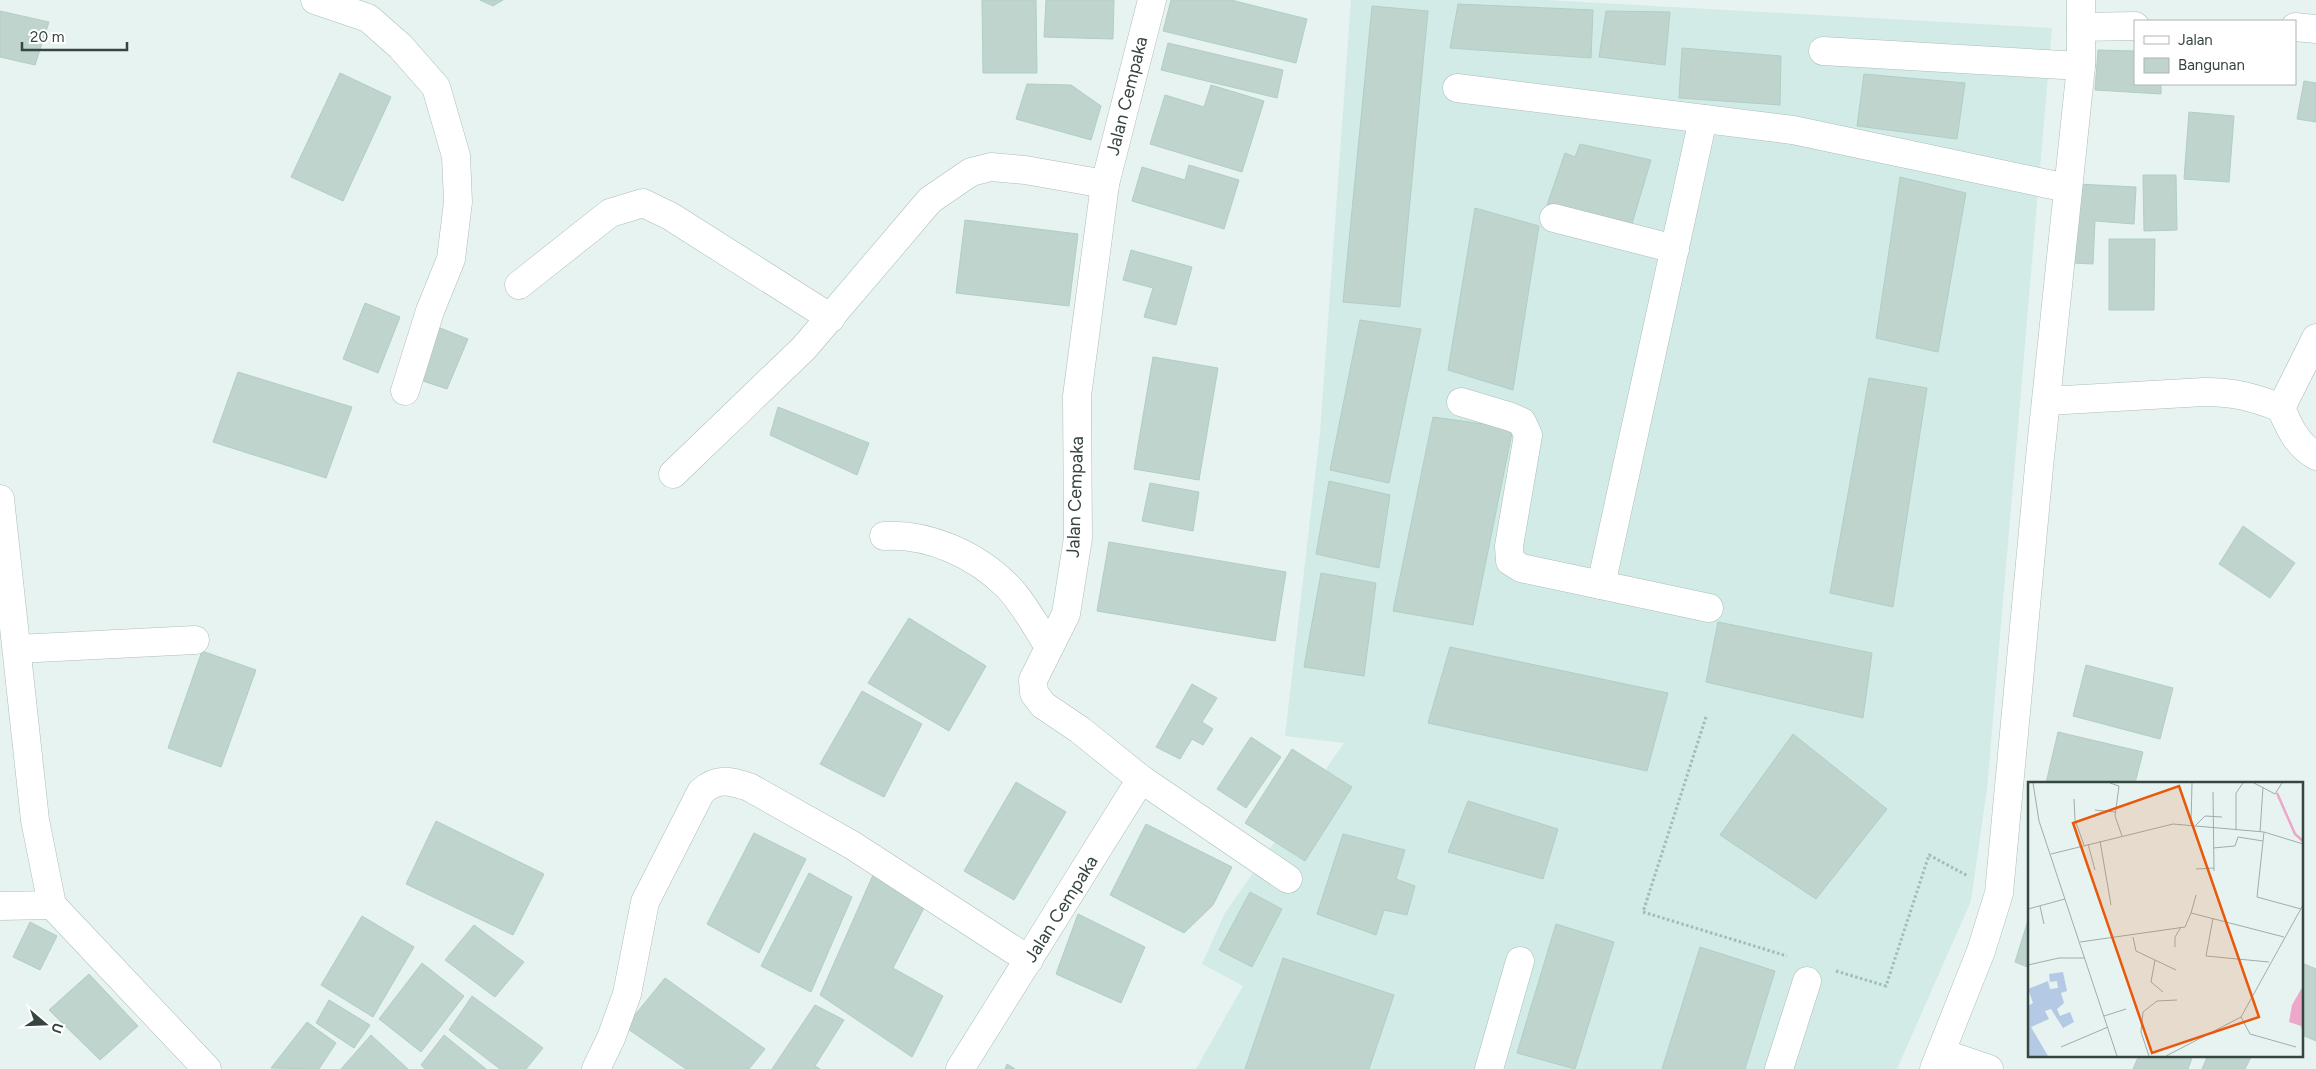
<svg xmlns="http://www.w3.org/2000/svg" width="2316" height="1069" viewBox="0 0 2316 1069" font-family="Figtree,sans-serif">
	<rect width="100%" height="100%" fill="#e7f3f0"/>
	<polygon fill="#d2ebe7" points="1351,0 1545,0 2052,28 1987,789 1971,901 1897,1069 1196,1069 1243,986 1202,964 1225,913 1344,743 1285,736 1320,433"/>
	<g fill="#bed4cd" stroke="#b1cec6">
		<polygon points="480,0 503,0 493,6"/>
		<polygon points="982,0 1036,0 1037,73 983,73"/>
		<polygon points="1046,0 1114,0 1113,39 1044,37"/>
		<polygon points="1171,0 1231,0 1307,19 1296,63 1163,31"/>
		<polygon points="1458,4 1593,10 1591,58 1450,48"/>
		<polygon points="1372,6 1428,11 1400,307 1343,302"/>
		<polygon points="0,11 49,22 35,65 0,57"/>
		<polygon points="1606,11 1670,12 1665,65 1599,57"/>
		<polygon points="1168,43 1283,70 1277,98 1161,70"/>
		<polygon points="1682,48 1781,56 1780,105 1679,98"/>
		<polygon points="2098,50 2135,51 2135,84 2161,84 2161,94 2095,90"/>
		<polygon points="340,73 391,97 343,201 291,177"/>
		<polygon points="1864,74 1965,83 1957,139 1857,126"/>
		<polygon points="2304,81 2316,83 2316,122 2297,119"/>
		<polygon points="1027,84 1071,85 1101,106 1091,140 1016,119"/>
		<polygon points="1211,85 1264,101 1242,172 1150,144 1165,95 1204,107"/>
		<polygon points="2189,112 2234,116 2229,182 2184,179"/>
		<polygon points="1580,144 1651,160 1631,227 1547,205 1565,153 1575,157"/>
		<polygon points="1189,165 1239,180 1224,229 1132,201 1142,167 1185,180"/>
		<polygon points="2143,175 2176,175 2177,230 2144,231"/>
		<polygon points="1900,177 1966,193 1938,352 1876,338"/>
		<polygon points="2077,184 2136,187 2134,224 2095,221 2093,264 2072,263"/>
		<polygon points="1475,208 1539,226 1513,390 1448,370"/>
		<polygon points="965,220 1078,234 1069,306 956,293"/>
		<polygon points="2109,239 2155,239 2154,310 2109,310"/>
		<polygon points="1131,250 1192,267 1176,325 1144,317 1153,288 1123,280"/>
		<polygon points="365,303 400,317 378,373 343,359"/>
		<polygon points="1360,320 1421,329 1389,483 1330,470"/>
		<polygon points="435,326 468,339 447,389 417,379"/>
		<polygon points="1153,357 1218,368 1199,480 1134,469"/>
		<polygon points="238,372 352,407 326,478 213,442"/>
		<polygon points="1869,378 1927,388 1893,607 1830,593"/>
		<polygon points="778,407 869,443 857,475 770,435"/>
		<polygon points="1433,417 1513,428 1473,625 1393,611"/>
		<polygon points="1329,481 1390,495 1379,568 1316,554"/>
		<polygon points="1150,483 1199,492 1193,531 1142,521"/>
		<polygon points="2243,526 2295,563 2270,598 2219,564"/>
		<polygon points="1109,542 1286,572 1275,641 1097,611"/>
		<polygon points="1321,573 1376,583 1364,676 1304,667"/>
		<polygon points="909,618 986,666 949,731 868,683"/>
		<polygon points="1718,622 1872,653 1863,718 1706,682"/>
		<polygon points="1450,647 1668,693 1647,771 1428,723"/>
		<polygon points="202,651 256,670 221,767 168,748"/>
		<polygon points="2086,665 2173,688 2160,739 2073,716"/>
		<polygon points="1192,684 1217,698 1202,722 1213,729 1203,745 1192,739 1180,759 1156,747"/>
		<polygon points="862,691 922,724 884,797 820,764"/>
		<polygon points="2058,732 2143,752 2135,783 2046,783"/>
		<polygon points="1793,734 1887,809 1816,899 1720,835"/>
		<polygon points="1251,737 1281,757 1246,808 1217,789"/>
		<polygon points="1292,749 1352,787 1305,861 1245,823"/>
		<polygon points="1016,782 1066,812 1014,900 964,871"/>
		<polygon points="1468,801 1558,829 1543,879 1448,852"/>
		<polygon points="436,821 544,874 513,935 406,884"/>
		<polygon points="1146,824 1232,867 1213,905 1184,933 1110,895"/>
		<polygon points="754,833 806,859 759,953 707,924"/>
		<polygon points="1343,834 1405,850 1396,879 1415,886 1407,915 1384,910 1376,935 1317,914"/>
		<polygon points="809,873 852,897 811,992 761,966"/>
		<polygon points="873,875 927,902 893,968 943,996 912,1057 820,995"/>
		<polygon points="1250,892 1282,909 1252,967 1219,950"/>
		<polygon points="1078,914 1145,947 1121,1003 1056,974"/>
		<polygon points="2030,914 2030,968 2015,962"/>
		<polygon points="362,916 414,947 373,1017 321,985"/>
		<polygon points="30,922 57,936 40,970 13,957"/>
		<polygon points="1556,924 1614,942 1575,1069 1517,1053"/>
		<polygon points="474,925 524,962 495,997 445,960"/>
		<polygon points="1700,947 1775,971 1745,1069 1662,1069"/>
		<polygon points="1283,958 1394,995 1369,1069 1245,1069"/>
		<polygon points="422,963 464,996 421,1052 379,1019"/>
		<polygon points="2302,963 2316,969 2316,1041 2302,1035"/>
		<polygon points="89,974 138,1026 100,1060 49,1010"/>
		<polygon points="665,978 765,1049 749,1069 686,1069 625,1027"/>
		<polygon points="472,996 543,1048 526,1069 500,1069 449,1030"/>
		<polygon points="329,1000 370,1025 354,1048 316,1023"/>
		<polygon points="815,1005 844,1020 815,1066 820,1069 772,1069"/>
		<polygon points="307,1022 336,1043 319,1069 271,1068"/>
		<polygon points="371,1035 408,1069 341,1069"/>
		<polygon points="444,1035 486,1069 425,1069 421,1065"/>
		<polygon points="2139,1055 2193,1055 2188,1069 2133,1069"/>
		<polygon points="2208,1055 2252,1055 2245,1069 2202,1069"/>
		<polygon points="1007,1064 1015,1069 1005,1069"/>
	</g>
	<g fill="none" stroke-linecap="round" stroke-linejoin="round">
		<defs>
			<g id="minor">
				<polyline points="315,0 368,18 400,46 436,87 456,156 458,202 451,259 430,311 405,391"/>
				<polyline points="2081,27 2135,26"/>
				<polyline points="2295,27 2316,29"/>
				<polyline points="1823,51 2081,66"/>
				<polyline points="1457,88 1793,130 2067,188"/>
				<polyline points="1554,218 1675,249"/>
				<polyline points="519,285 610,213 643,203 670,216 831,318"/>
				<path d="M2047,401L2204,392C2234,392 2253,397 2281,408C2289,427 2297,445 2316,456"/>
				<polyline points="1461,402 1511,417 1522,422 1528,435 1509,546 1510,561 1521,568 1709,608"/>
				<polyline points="2281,408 2316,338"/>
				<polyline points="673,474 804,348 930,200 971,172 991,167 1025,170 1105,184"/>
				<polyline points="0,499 35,820 52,905 207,1069"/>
				<path d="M884,536C928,533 977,555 1008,587C1023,602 1037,628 1049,647"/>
				<polyline points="1601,585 1703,119"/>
				<polyline points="17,649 195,640"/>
				<polyline points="1141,779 1288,879"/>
				<polyline points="0,906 52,905"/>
				<polyline points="1942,1053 1989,1069"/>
				<path d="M596,1069L611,1038L627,994L645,902L701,792C717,777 730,781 749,787L852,845L1029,960"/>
				<polyline points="960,1069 1141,779 1080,730 1043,705 1034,693 1033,680 1066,614 1078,538 1077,396 1105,184 1152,0"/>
				<polyline points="1489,1069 1520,961"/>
				<polyline points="1779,1069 1807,981"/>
				<polyline points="1934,1069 1981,951 1999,893 2039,467 2081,66 2081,0"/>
			</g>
		</defs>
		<use href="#minor" stroke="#abbeb9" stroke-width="29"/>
		<g stroke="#9dbeb6" stroke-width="3" stroke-dasharray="2.5 2.5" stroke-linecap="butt">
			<polyline points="1706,717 1643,912 1787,956"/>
			<polyline points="1836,971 1886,986 1929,855 1968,876"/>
		</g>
		<use href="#minor" stroke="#fff" stroke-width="28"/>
	</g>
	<g text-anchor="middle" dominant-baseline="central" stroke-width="4" stroke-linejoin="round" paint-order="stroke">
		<g font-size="18" fill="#374541" stroke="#fff">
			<text transform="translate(1127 96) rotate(-76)">Jalan Cempaka</text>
			<text transform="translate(1075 497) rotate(-88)">Jalan Cempaka</text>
			<text transform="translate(1061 909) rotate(-58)">Jalan Cempaka</text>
		</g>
	</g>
	<g transform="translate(2028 782)">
		<rect width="275" height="275" fill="#e7f3f0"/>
		<path d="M35,190L39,209L33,211L36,221L29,227L32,234L42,230L46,240L35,246L23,227L17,229L21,237L3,245L20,274H0V224L5,221L0,207L20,199L22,207L30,206L29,199L22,200L21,192Z" fill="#b3c9e4"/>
		<path d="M275,204V252L273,244L261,240L264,223Z" fill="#eca7c9"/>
		<path fill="none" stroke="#eca7c9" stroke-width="2.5" d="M249,11L267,52L275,59"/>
		<path fill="none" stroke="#a1adaa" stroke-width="1" d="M5,1L11,39L89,274M82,1L91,4L87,34L94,54M226,1L247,12L254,1M185,10L186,89M46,17L47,38L56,63M67,28L87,30M163,42L164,1M168,43L177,34L194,35M208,48V11L215,1M232,50L235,5M236,50L229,115L273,127M72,59L83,123M60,62L67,88M185,66L207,64L210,55L235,59M23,72L145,42L236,50L275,62M168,87L186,86M12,124L16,142M0,127L37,117M163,131L168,113M185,136L178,174L241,180M105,155L108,169L148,188M52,160L157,145L163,131L256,155M147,165V155L153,145M127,178L123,200L135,210M0,183L31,176H57M76,234L98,227M213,235L222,252L268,265M33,265L80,245M121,274L113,250L115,230L129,219L149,218M138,274L213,235L275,123"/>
		<path fill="#e8590c" fill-opacity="0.15" stroke="#e8590c" stroke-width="2.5" d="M151,4L231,235L124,271L45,41Z"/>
		<rect width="275" height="275" fill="none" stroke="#374541" stroke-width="2.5"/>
	</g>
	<rect x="2134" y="20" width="162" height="65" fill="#ffffff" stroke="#afb5b3"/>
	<rect x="2144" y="36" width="25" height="8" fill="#ffffff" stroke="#afb5b3"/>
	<text x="2178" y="45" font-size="15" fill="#374541">Jalan</text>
	<rect x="2144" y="58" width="25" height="15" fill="#bed4cd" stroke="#afb5b3"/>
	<text x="2178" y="70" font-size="15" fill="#374541">Bangunan</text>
	<g transform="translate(45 1024) rotate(109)" stroke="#ffffff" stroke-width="4" paint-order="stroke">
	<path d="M0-4L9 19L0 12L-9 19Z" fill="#374541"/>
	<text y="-8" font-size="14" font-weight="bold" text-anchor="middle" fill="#374541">U</text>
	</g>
	<path d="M22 42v8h105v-8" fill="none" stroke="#374541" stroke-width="2.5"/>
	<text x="30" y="42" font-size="15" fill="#374541" stroke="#ffffff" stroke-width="4" paint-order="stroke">20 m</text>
</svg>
